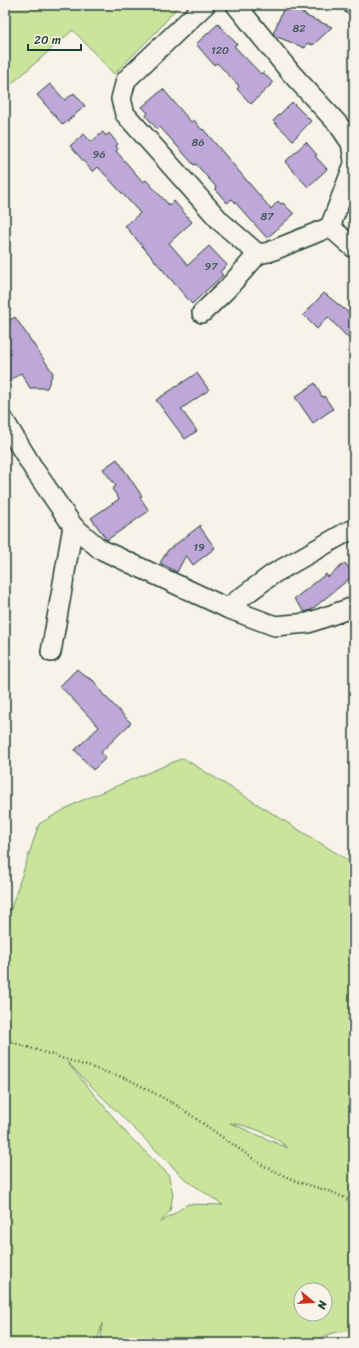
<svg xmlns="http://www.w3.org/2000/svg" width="359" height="1348" viewBox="0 0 359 1348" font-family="Sriracha,sans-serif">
	<rect width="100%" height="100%" fill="#f7f3e8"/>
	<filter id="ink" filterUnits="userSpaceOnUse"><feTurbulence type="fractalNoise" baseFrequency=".025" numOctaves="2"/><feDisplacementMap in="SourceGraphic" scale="8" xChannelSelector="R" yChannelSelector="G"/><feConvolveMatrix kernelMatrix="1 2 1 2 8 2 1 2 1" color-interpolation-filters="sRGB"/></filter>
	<g filter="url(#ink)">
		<g fill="#cae59b" stroke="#749168" fill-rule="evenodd">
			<polygon points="5,5 179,5 158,30 114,74 73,30 9,86 5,88"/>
			<path d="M183,758L354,864V1332C339,1329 325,1335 312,1343H101L102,1323L97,1343H5V908L10,911L39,824L76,803ZM67,1062L186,1180L223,1205L188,1204L160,1223L170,1211L173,1194L168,1174L129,1136ZM230,1123C250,1126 273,1134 288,1148ZM301,1290H325V1314H301Z"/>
		</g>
		<g fill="#bda8d7" stroke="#1f3d34">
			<polygon points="285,5 307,15 306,16 332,27 313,45 307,43 305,48 275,36 273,34"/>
			<polygon points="218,24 237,44 234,46 261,74 263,72 273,83 251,104 237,89 239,86 217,63 214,65 196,44"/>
			<polygon points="50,84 65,100 74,93 85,106 63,125 37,95"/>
			<polygon points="163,89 191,122 194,120 202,130 203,129 271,209 278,201 281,204 283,203 294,214 267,238 232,199 227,203 215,189 216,187 196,164 194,165 160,127 157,129 146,116 148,113 142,107"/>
			<polygon points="292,102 311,121 293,140 273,121"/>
			<polygon points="103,132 106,136 109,133 118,144 116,146 118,149 116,151 143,182 146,180 169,205 174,201 192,222 169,243 188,265 209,246 227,265 220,272 223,275 192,304 125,226 140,213 98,167 93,172 70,146 84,134 91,142"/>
			<polygon points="306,142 317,155 315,156 327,169 308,187 285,162"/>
			<polygon points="324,293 354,317 354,344 328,317 317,329 303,315"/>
			<polygon points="15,317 53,373 47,388 30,388 21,373 5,384 5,323"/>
			<polygon points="197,373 209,390 181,409 197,431 185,439 156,400"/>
			<polygon points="315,383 322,397 324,396 333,409 313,423 295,397"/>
			<polygon points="117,459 142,496 140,497 149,511 107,540 91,518 119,499 112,489 116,486 103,469"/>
			<polygon points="201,525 200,527 215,548 193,565 186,555 177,572 160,563 168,550"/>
			<polygon points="345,563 354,575 311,610 305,612 294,599 326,574 328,577"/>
			<polygon points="77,669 85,676 94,681 102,693 131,723 101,752 106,758 93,770 75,750 99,727 60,686"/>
		</g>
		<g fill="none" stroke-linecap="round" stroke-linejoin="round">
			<defs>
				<g id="minor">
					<polyline points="205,5 126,80 121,99 125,114 221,222 258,254 269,252 330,227 354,164"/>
					<polyline points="236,5 291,73 338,124 351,143 354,161"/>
					<polyline points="353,5 354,5"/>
					<polyline points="330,227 354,248"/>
					<polyline points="202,313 226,290 258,254"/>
					<polyline points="5,422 35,471 73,526 100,549 227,608 275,626 308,623 354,607"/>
					<polyline points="227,608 273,574 345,533 354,529"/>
					<polyline points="51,652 73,526"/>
				</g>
			</defs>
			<use href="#minor" stroke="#1f3d34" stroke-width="22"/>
			<polyline stroke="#1f3d34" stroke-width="2.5" stroke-dasharray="1 3" stroke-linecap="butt" points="5,1040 128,1079 178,1106 262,1165 295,1181 335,1193 354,1203"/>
			<use href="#minor" stroke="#f7f3e8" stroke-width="19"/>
		</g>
	</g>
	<g text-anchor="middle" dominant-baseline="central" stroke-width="3" stroke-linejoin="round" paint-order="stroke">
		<g font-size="11" fill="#46585d">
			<text x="299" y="28">82</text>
			<text x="220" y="50">120</text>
			<text x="198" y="142">86</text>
			<text x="99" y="154">96</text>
			<text x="267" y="216">87</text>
			<text x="211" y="266">97</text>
			<text x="199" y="547">19</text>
		</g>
	</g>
	<rect width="359" height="1348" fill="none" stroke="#f7f3e8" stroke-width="20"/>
	<rect x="10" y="10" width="339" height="1328" fill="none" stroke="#1f3d34" stroke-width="1.5" filter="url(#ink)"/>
	<g transform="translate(313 1302) rotate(108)"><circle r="19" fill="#f7f3e8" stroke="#a1aaa0"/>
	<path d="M0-3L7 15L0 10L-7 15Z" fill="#c8321e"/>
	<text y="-6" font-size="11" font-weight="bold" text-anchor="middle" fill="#1f3d34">N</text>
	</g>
	<path d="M28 44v6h53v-6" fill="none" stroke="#1f3d34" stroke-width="2"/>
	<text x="34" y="44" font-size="12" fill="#1f3d34" stroke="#f7f3e8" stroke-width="3" paint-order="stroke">20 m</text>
</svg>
